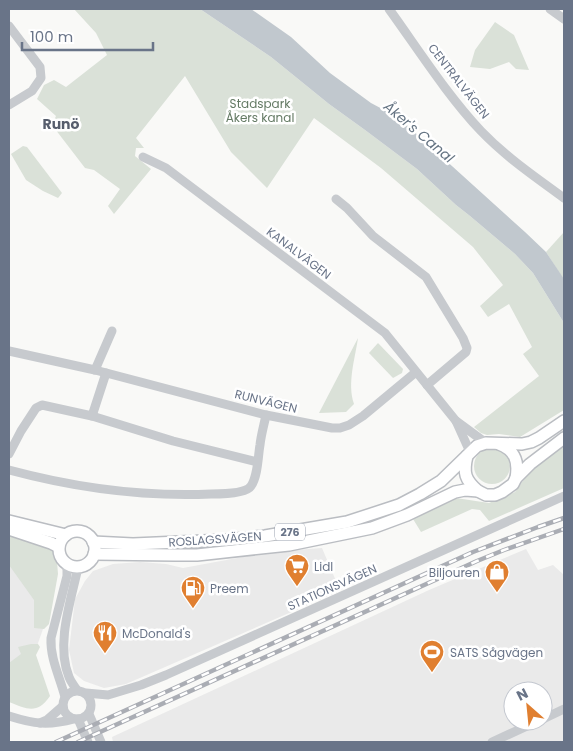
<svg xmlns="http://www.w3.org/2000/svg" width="573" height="751" viewBox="0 0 573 751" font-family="Poppins,sans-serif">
	<rect width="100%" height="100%" fill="#f9f9f7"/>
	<g fill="#eaeaea" fill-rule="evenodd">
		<polygon points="322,548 336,581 342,590 126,684 104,688 84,681 74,673 69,650 75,599 85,581 93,571 113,564 140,562 166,564 183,568 269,552"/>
		<path d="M526,549L538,570L553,565L564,575V742H113L112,737L429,590ZM513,691H543V721H513Z"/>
		<polygon points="9,552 50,580 43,629 32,660 9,684"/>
	</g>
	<g fill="#dae1d8">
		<polygon points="74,9 200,9 271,57 329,104 365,130 417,169 456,205 470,216 515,254 533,273 564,323 564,410 520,437 499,434 487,435 481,433 474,427 539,376 523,354 532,347 509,304 488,317 480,306 503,285 473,247 381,168 314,118 267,188 231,152 185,76 136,138 144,148 136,148 135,156 151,169 114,214 108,206 120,189 94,170 85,168 52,125 56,116 37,99 44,85 54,80 66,87 107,55 96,33"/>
		<polygon points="495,22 514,35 529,70 516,69 509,62 490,69 470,67 475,50"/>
		<polygon points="23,146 27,147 62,193 58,198 43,191 26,180 11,154"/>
		<polygon points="564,232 564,280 546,252"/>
		<path d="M358,338C355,359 347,383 354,404L346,412L319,413Z"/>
		<polygon points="378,343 403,369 402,373 393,378 369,353"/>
		<polygon points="564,446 564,488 489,521 480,510 472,509 421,532 413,519 456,498 489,503 515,492 530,471"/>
		<circle cx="492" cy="466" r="18"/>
		<polygon points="9,535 43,544 56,549 58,574 49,624 44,629 34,628 34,600 9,565"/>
		<path d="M31,644H38L40,647L36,655L50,696C37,715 27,709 9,702V663L21,654L18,647Z"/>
	</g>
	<polygon fill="#c1c8ce" points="200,9 251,9 291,37 330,73 371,103 386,111 390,115 400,119 525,232 546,252 564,279 564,323 533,273 515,254 470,216 456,205 417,169 365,130 329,104 271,57"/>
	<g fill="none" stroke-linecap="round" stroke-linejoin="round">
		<defs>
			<g id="major">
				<path d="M499,444C515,450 519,461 516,478"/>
				<path d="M467,456C463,473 465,480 478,491"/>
				<polyline points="9,521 66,535"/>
				<polyline points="9,529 51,543 59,547"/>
				<circle cx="77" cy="549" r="18"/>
				<polyline points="93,542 133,544 226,540 265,536 347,522 399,505 420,494 441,481 477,446 486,443 522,444 531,442 539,438 564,421"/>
				<polyline points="94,554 175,555 197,555 289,545 372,528 407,515 455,492 465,490 478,491 486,495 495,495 502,492 513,484 516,478 530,464 564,438"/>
			</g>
		</defs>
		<use href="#major" stroke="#babdc2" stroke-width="14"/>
		<g stroke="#c7cace" stroke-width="9">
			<path d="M389,9C418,49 447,95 481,131C506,157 535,177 564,198"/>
			<polyline points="550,9 564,19"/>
			<polyline points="9,26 40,67 41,78 32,91 9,105"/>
			<polyline points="143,157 166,168 385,333 456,421 470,452"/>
			<polyline points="336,199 347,208 373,236 426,277 463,338 467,348 466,352 427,385"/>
			<polyline points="9,351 95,370 266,415 332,428 340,428 349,425 363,416 416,372"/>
			<polyline points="95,370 112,331"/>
			<polyline points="92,416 106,373"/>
			<polyline points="456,421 486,443"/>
			<polyline points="9,454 21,431 36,408 42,405 92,416 173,441 257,462"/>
			<path d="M9,470C76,488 142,497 211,494C220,494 246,494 251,486C258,476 258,456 260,445C261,435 264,425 266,415"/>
			<path d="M77,690C74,686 71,682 69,677C56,646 70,603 77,572L80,566"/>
			<circle cx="77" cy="705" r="14"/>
			<polyline points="86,693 108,695 141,685 166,675 564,496"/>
			<path d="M65,697C60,677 50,659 51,638L67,576V564"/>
			<polyline points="89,714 101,742"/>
			<path d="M9,716C34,724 48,726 74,719"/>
			<polyline points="78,719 88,742"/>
			<polyline points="543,719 564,709"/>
			<polyline points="40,723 47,720 63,706"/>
			<polyline points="492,742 538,721"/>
		</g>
		<use href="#major" stroke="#fff" stroke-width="11"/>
		<defs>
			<g id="rail">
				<polyline points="56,742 473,552 538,527 564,518"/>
				<polyline points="78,742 477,561 504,550 564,529"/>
			</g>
		</defs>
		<use href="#rail" stroke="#aaadb4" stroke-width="4.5"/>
		<use href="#rail" stroke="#fff" stroke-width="2.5" stroke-dasharray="8" stroke-linecap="butt"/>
	</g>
	<defs>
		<symbol id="supermarket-pin" viewBox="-11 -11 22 30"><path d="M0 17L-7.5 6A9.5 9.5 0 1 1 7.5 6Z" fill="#e07f30" stroke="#fff"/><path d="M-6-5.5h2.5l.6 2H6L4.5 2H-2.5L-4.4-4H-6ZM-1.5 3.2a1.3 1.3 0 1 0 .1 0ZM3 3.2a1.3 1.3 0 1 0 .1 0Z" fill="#fff"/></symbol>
		<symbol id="shop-pin" viewBox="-11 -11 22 30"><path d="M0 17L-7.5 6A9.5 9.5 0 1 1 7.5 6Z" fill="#e07f30" stroke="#fff"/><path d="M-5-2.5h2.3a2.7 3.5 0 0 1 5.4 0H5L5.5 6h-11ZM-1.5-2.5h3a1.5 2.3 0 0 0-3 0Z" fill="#fff"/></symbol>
		<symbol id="fuel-pin" viewBox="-11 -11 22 30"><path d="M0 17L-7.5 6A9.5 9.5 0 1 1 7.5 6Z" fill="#e07f30" stroke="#fff"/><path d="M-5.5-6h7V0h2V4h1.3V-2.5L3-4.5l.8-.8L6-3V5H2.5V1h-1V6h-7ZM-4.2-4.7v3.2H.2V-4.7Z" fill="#fff"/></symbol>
		<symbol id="restaurant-pin" viewBox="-11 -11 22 30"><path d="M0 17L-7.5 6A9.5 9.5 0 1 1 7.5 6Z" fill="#e07f30" stroke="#fff"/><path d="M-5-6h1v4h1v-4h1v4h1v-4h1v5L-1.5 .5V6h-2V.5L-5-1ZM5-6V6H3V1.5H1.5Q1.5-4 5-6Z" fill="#fff"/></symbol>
		<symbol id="stadium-pin" viewBox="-11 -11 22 30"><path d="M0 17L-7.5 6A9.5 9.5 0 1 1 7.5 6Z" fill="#e07f30" stroke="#fff"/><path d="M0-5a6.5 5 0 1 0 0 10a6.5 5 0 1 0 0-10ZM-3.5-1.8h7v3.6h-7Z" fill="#fff"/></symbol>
	</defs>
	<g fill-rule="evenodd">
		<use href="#supermarket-pin" x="283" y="552" width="28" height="38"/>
		<use href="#shop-pin" x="483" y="558" width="28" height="38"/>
		<use href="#fuel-pin" x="179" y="574" width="28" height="38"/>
		<use href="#restaurant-pin" x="91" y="619" width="28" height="38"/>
		<use href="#stadium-pin" x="418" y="638" width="28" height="38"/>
	</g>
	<g text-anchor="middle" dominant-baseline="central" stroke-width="5" stroke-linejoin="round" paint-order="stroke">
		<rect fill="#fff" stroke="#969eac" stroke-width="1" x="275" y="523.5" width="30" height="17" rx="4"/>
		<g font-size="11" font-weight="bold" fill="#697488">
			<text x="290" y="532">276</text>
		</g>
		<g font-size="12" fill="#697488" stroke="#fff">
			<text transform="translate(459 81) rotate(52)">CENTRALVÄGEN</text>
			<text transform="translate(299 253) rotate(37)">KANALVÄGEN</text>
			<text transform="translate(266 401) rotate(14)">RUNVÄGEN</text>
			<text transform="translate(215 539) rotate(-4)">ROSLAGSVÄGEN</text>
			<text transform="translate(332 587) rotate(-24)">STATIONSVÄGEN</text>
		</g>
		<g font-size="12" fill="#647a64" stroke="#fff">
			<text x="260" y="103">Stadspark<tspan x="260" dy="14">Åkers kanal</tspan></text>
		</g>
		<g font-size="12" fill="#697488" stroke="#fff" text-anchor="start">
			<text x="314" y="566">Lidl</text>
			<text x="480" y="572" text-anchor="end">Biljouren</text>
			<text x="210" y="588">Preem</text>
			<text x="122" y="633">McDonald's</text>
			<text x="450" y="652">SATS Sågvägen</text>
		</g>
		<g font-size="14" font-weight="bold" fill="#575e6d" stroke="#fff">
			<text x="61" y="124">Runö</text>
		</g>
		<g font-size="14" font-style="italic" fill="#657483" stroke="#fff">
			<text transform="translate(419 132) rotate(40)">Åker's Canal</text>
		</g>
	</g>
	<rect width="573" height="751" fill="none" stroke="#697488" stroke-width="20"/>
	<g transform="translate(528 706) rotate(333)"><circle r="24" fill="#ffffff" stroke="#c3c7cf"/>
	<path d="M0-4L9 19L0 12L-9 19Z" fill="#e07f30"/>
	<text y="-8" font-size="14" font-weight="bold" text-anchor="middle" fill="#697488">N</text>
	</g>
	<path d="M22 42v8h131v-8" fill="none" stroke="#697488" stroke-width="2.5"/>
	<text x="30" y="42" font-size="15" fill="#697488" stroke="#ffffff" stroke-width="4" paint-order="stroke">100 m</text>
</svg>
